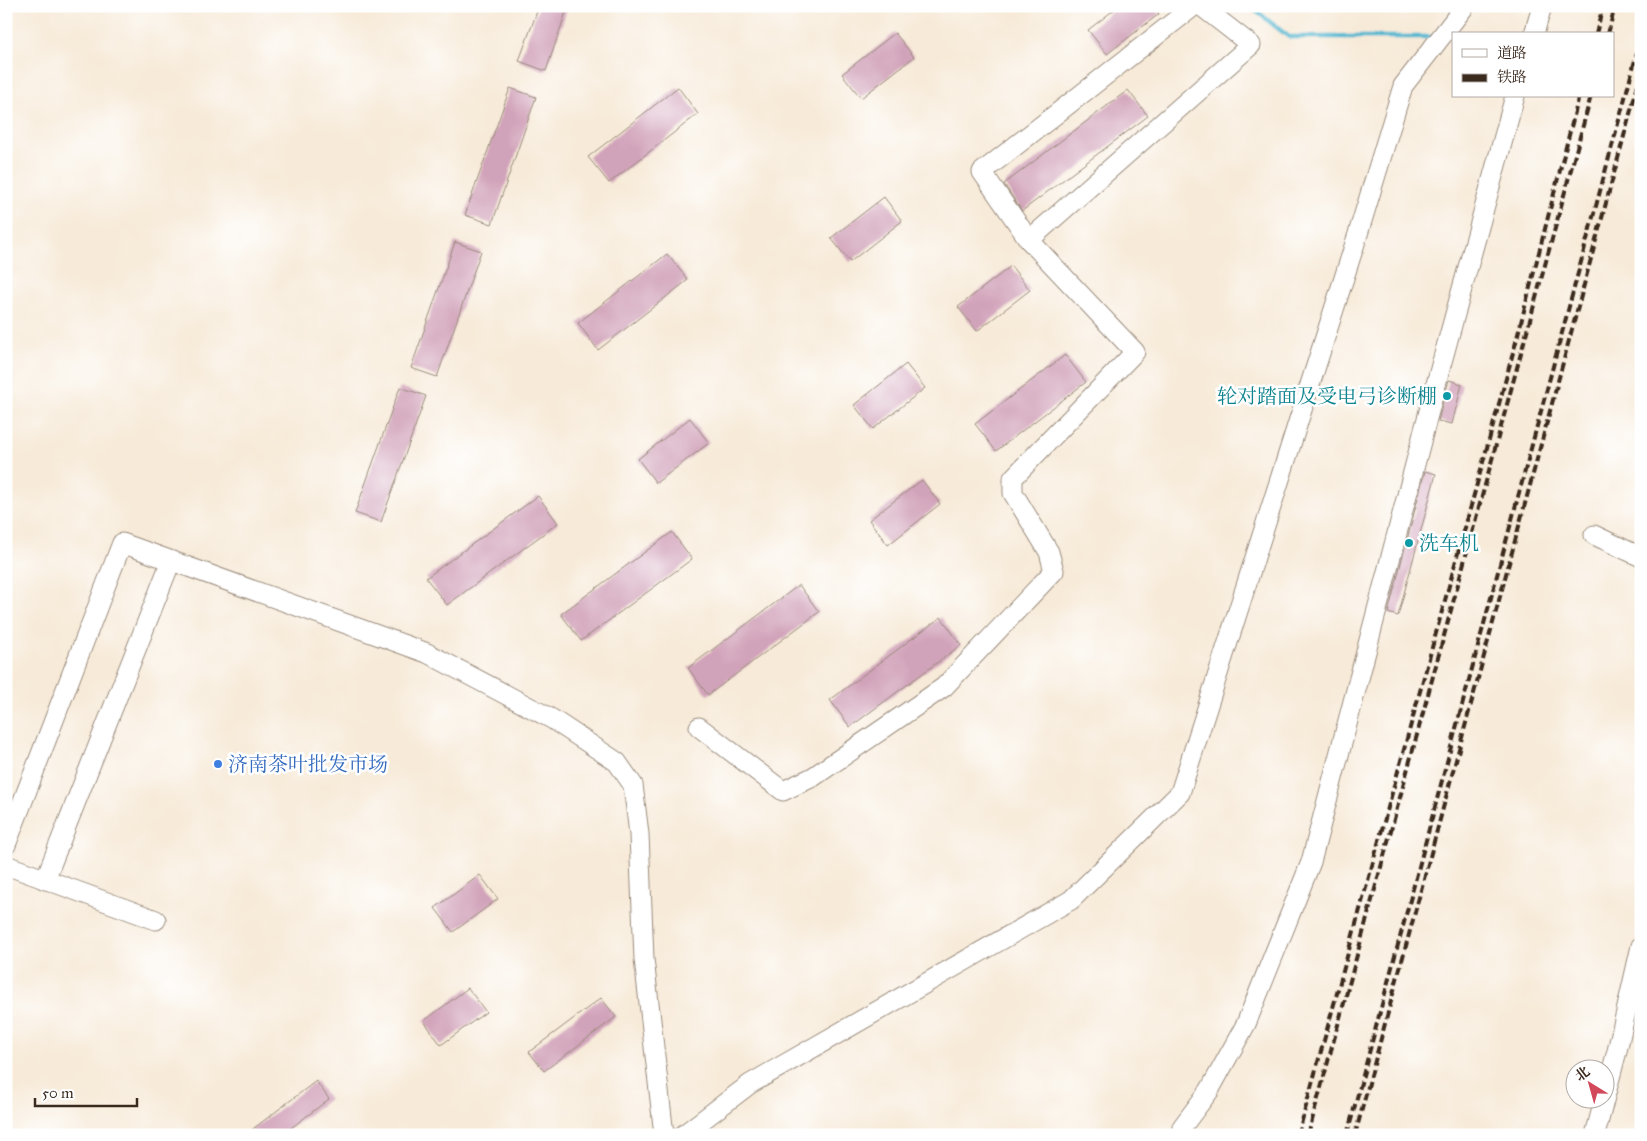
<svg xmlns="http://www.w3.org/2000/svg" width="1647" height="1141" viewBox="0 0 1647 1141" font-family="'IM FELL Great Primer','Noto Serif SC',serif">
	<rect width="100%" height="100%" fill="#fff"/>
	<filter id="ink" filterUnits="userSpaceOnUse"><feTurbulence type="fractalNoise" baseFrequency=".02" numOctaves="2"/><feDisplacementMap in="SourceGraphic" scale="10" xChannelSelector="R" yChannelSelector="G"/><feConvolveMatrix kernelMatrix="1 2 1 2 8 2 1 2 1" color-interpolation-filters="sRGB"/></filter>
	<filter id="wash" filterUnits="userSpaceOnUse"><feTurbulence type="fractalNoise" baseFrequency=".0096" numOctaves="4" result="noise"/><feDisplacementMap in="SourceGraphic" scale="20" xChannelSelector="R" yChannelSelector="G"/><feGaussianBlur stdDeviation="1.12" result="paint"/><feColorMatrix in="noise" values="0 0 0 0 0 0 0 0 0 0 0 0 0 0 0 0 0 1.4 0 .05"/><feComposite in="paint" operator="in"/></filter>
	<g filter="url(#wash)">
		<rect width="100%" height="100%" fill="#f7ead8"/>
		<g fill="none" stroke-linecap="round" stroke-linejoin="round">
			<polyline stroke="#51b7d0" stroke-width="4.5" points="1250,6 1289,37 1433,37"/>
		</g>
		<g id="blocks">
			<g fill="#d1a3ba">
				<polygon points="539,6 568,6 546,71 519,61"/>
				<polygon points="1119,6 1154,6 1159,14 1107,54 1088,30"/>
				<polygon points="895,33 914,57 861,98 842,74"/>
				<polygon points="678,87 698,114 609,183 588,157"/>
				<polygon points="510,88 536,97 492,224 465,215"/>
				<polygon points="1128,90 1148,116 1022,211 1004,184"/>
				<polygon points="884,197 902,221 850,262 831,238"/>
				<polygon points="455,242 481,251 437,377 411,368"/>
				<polygon points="667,254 688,280 598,350 578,323"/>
				<polygon points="1011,266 1030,290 977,331 958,307"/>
				<polygon points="1065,355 1086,382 996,451 975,424"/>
				<polygon points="906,364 925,388 873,429 854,405"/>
				<polygon points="1449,380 1462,384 1452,424 1438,421"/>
				<polygon points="400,387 426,396 381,522 355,513"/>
				<polygon points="690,418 709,443 656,483 638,459"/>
				<polygon points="1425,471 1436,474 1398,616 1388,613"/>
				<polygon points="922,480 940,504 888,545 869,520"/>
				<polygon points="538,496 558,523 447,605 426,578"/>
				<polygon points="672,532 692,559 581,641 561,614"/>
				<polygon points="799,585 819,612 708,695 688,668"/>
				<polygon points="941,617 961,645 850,727 830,700"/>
				<polygon points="480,875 498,899 453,932 435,908"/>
				<polygon points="468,988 486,1012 441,1045 424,1021"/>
				<polygon points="601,998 616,1017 544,1071 529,1052"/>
				<polygon points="316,1081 329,1099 282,1135 245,1135"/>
			</g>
		</g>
	</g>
	<g filter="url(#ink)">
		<use href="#blocks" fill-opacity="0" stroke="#998a7b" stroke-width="1"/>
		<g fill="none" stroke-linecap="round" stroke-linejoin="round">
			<defs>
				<g id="minor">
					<polyline points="1534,34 1542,6"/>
					<polyline points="1029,240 982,172 1194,6"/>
					<polyline points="1594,535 1641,557"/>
					<polyline points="699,727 783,791 813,777 944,687 1054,571 1049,552 1013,493 1013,478 1135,352 1029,240 1251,45 1201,6"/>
					<polyline points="6,845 122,543 427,653 552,719 617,762 633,785 639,834 644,959 664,1135"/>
					<polyline points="6,865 156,920"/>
					<polyline points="45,880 171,561"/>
					<polyline points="683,1135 750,1084 1071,900 1180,793 1358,234 1403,86 1465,6"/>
					<polyline points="1184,1135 1182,1127 1209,1091 1246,1024 1311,862 1440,369 1515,96"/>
					<polyline points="1595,1135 1617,1051 1641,946"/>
				</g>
			</defs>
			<use href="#minor" stroke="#998a7b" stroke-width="21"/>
			<use href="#minor" stroke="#fff" stroke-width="19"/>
			<g stroke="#3b2a1e" stroke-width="4" stroke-dasharray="8 4" stroke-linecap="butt">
				<polyline points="1596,34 1603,6"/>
				<polyline points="1608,34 1615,6"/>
				<polyline points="1298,1135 1516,342 1579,96"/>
				<polyline points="1308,1135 1591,96"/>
				<polyline points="1347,1135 1641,38"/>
				<polyline points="1355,1135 1641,73"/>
			</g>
		</g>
	</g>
	<g fill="#0f9aa8" stroke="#fff" stroke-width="2">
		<circle cx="1447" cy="396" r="5"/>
		<circle cx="1409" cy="543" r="5"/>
	</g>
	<circle fill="#3f7fe0" stroke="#fff" stroke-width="2" cx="218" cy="764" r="5"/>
	<g text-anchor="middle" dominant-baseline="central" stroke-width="5" stroke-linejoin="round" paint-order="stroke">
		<g font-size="20" fill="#0d838f" stroke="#fff" text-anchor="end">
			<text x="1437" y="396">轮对踏面及受电弓诊断棚</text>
			<text x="1419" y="543" text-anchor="start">洗车机</text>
		</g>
		<g font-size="20" fill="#366cbe" stroke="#fff" text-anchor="start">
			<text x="228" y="764">济南茶叶批发市场</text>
		</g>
	</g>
	<rect width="1647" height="1141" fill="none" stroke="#fff" stroke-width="25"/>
	<rect x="1452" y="32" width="162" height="65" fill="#ffffff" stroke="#b1aaa5"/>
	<rect x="1462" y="49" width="25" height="8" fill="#ffffff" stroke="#b1aaa5"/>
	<text x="1497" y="58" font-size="15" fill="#3b2a1e">道路</text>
	<rect x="1462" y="74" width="25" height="8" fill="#3b2a1e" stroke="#b1aaa5"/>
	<text x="1497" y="82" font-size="15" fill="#3b2a1e">铁路</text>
	<g transform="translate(1590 1084) rotate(323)"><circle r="24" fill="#ffffff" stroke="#b1aaa5"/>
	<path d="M0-4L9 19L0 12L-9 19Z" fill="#d1495b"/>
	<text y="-8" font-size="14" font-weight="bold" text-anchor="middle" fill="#3b2a1e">北</text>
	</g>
	<path d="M35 1098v8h102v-8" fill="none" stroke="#3b2a1e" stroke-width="2.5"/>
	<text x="42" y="1098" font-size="15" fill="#3b2a1e" stroke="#ffffff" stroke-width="4" paint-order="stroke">50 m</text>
</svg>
